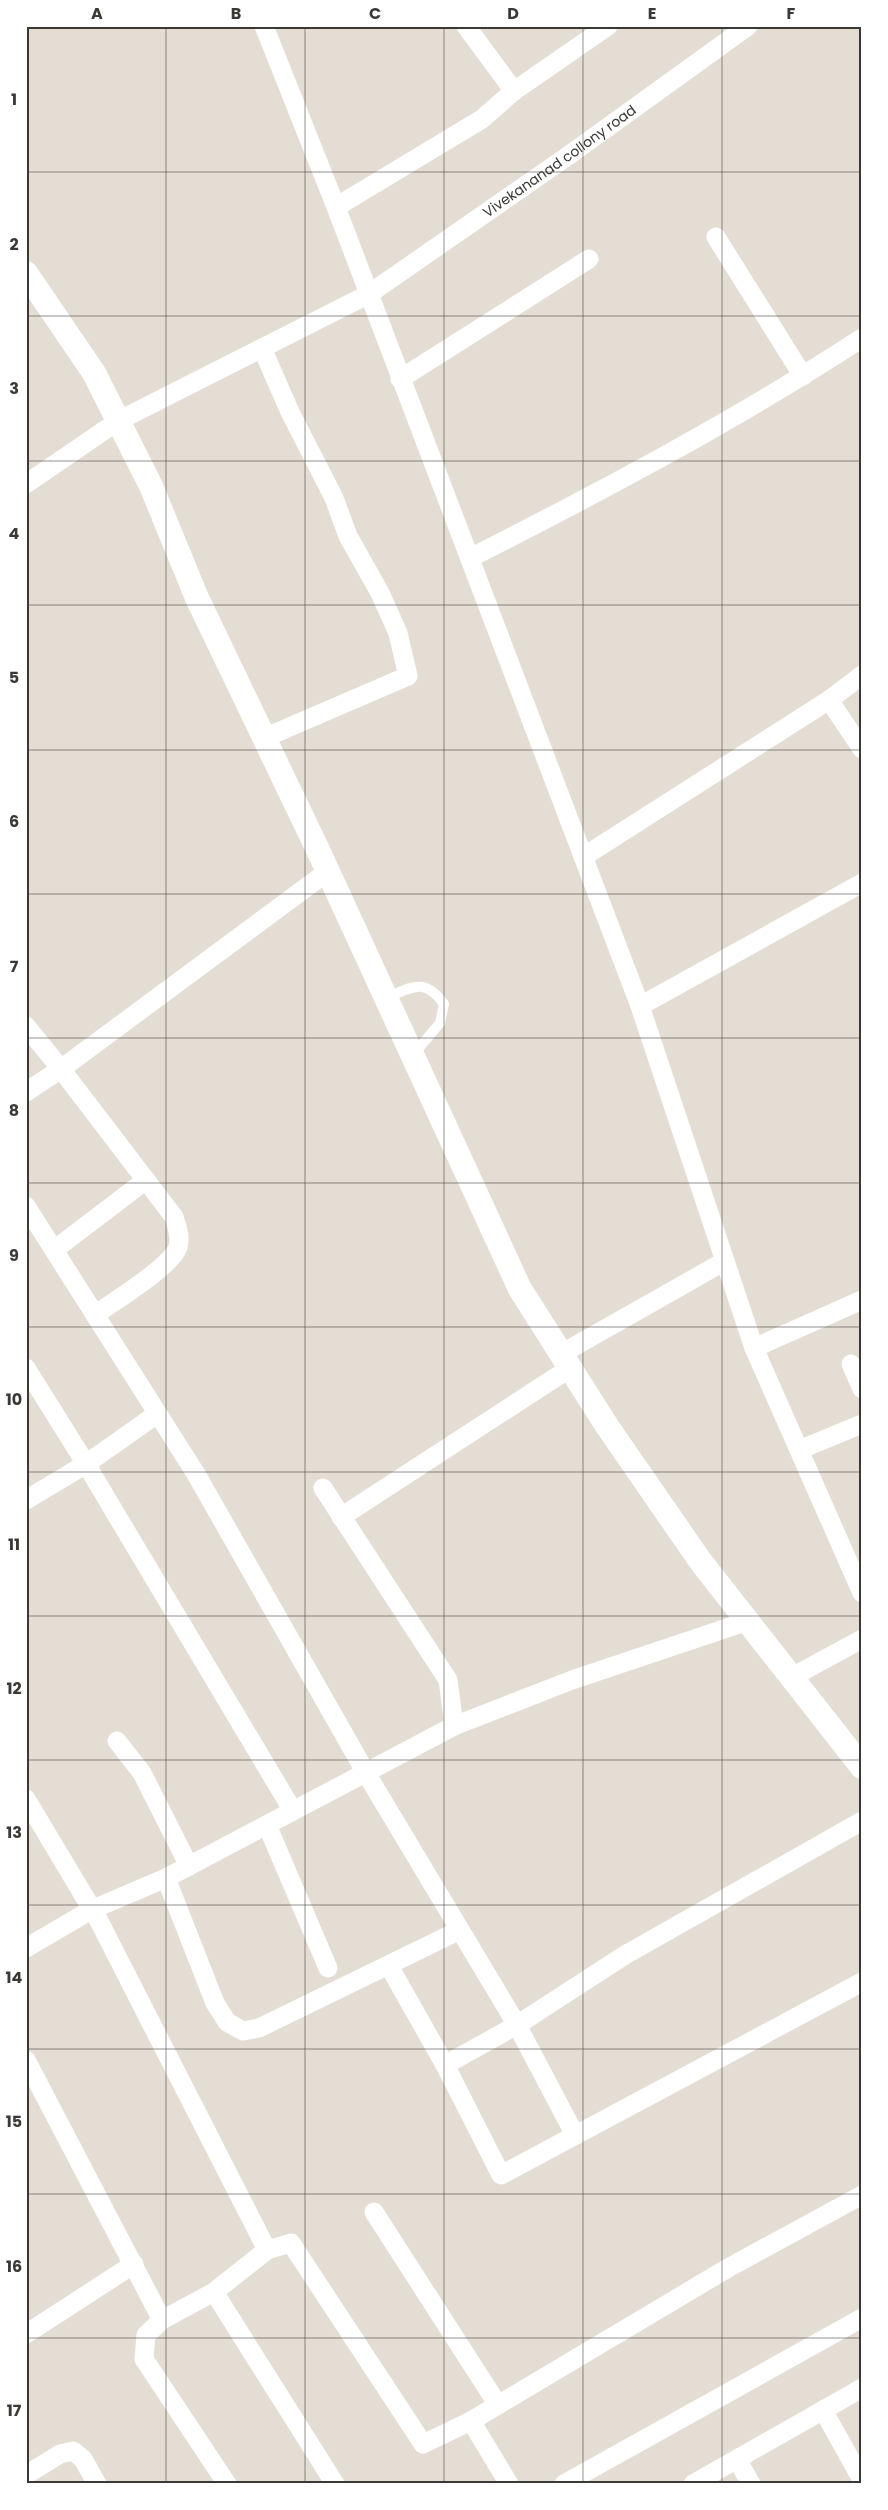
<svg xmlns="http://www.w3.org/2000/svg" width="888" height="2510" viewBox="0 0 888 2510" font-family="Poppins,sans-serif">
	<rect width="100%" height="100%" fill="#e4ddd4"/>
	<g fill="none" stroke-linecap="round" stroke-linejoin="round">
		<path stroke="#fff" stroke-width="10" d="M385,998C413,987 424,977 444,1004L440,1023L412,1056"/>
		<g stroke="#fff" stroke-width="19">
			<polyline points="264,26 336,207 640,1006 754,1348 862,1593"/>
			<polyline points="466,26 514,91"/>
			<polyline points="336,207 482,119 514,91 608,26"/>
			<polyline points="716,237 803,376"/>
			<polyline points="262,348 290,412 334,498 348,536 380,593 398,633 408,676 264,738"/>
			<polyline points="400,379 589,259"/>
			<path id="s1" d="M26,484L118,421L369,294L572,153L748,26"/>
			<path d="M470,558C604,490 736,420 862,338"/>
			<polyline points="829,700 862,749"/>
			<polyline points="583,857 829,700 862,675"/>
			<polyline points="640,1006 862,883"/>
			<path d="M26,1026L61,1069L174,1217C177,1227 181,1237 178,1247C171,1267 114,1301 95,1315"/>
			<polyline points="26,1092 61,1069 327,872"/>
			<polyline points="26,1206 196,1474 366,1773 517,2025 575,2135"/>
			<polyline points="54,1250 146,1180"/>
			<polyline points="754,1348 862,1300"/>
			<polyline points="561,1354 725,1261"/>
			<polyline points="851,1364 862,1389"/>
			<polyline points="26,1368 86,1464 157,1414"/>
			<polyline points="799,1450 862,1424"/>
			<polyline points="323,1488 448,1680 454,1726"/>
			<polyline points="26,1500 86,1464 293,1811"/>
			<polyline points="341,1517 570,1368"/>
			<polyline points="792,1677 862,1639"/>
			<polyline points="117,1741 142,1773 189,1866"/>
			<polyline points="26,1799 99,1921 267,2250"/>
			<polyline points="267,1825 328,1968"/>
			<polyline points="166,1878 215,2003 227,2022 243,2031 259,2028 460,1930"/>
			<polyline points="26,1948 91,1910 166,1878 454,1726 572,1680 748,1621"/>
			<polyline points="389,1966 445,2065 501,2175 862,1982"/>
			<polyline points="26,2060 162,2320"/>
			<polyline points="445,2065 517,2025 625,1955 862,1821"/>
			<polyline points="374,2212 498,2405"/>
			<polyline points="214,2292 335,2484"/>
			<polyline points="26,2334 134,2264"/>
			<polyline points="823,2410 862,2480"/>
			<polyline points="737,2459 751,2484"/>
			<polyline points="26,2475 60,2454 73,2451 83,2459 97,2484"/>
			<polyline points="227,2484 144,2359 146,2335 162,2320 214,2292 267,2250 291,2243 423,2444 471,2421"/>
			<polyline points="509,2484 471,2421 728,2268 862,2195"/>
			<polyline points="564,2484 862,2318"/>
			<polyline points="693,2484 862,2388"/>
		</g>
		<polyline stroke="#fff" stroke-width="24" points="26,273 94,373 151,486 197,598 318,850 520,1289 607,1426 701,1562 862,1767"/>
	</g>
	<path fill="none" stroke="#3b3935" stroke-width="1" stroke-opacity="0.55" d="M166,26V2484M305,26V2484M444,26V2484M583,26V2484M722,26V2484M26,172H862M26,316H862M26,461H862M26,605H862M26,750H862M26,894H862M26,1038H862M26,1183H862M26,1327H862M26,1472H862M26,1616H862M26,1760H862M26,1905H862M26,2049H862M26,2194H862M26,2338H862"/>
	<g text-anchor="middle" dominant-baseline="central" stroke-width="5" stroke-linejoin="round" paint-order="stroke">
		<g font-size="14" fill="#3b3935" stroke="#fff">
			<text stroke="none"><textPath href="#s1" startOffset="625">Vivekananad collony road</textPath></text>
		</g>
	</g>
	<rect width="888" height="2510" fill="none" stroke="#ffffff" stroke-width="55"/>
	<rect x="28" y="28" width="832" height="2454" fill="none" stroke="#3b3935" stroke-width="2"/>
	<g font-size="16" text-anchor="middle" font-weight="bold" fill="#3b3935">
		<text x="97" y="19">A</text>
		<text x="236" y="19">B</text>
		<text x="375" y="19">C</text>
		<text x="513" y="19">D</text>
		<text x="652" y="19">E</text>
		<text x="791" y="19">F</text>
		<text x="14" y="105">1</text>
		<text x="14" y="250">2</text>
		<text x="14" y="394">3</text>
		<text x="14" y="539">4</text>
		<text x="14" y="683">5</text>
		<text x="14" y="827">6</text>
		<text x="14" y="972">7</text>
		<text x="14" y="1116">8</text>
		<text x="14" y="1261">9</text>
		<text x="14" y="1405">10</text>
		<text x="14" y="1550">11</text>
		<text x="14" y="1694">12</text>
		<text x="14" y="1838">13</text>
		<text x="14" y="1983">14</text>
		<text x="14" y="2127">15</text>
		<text x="14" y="2272">16</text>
		<text x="14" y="2416">17</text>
	</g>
</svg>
